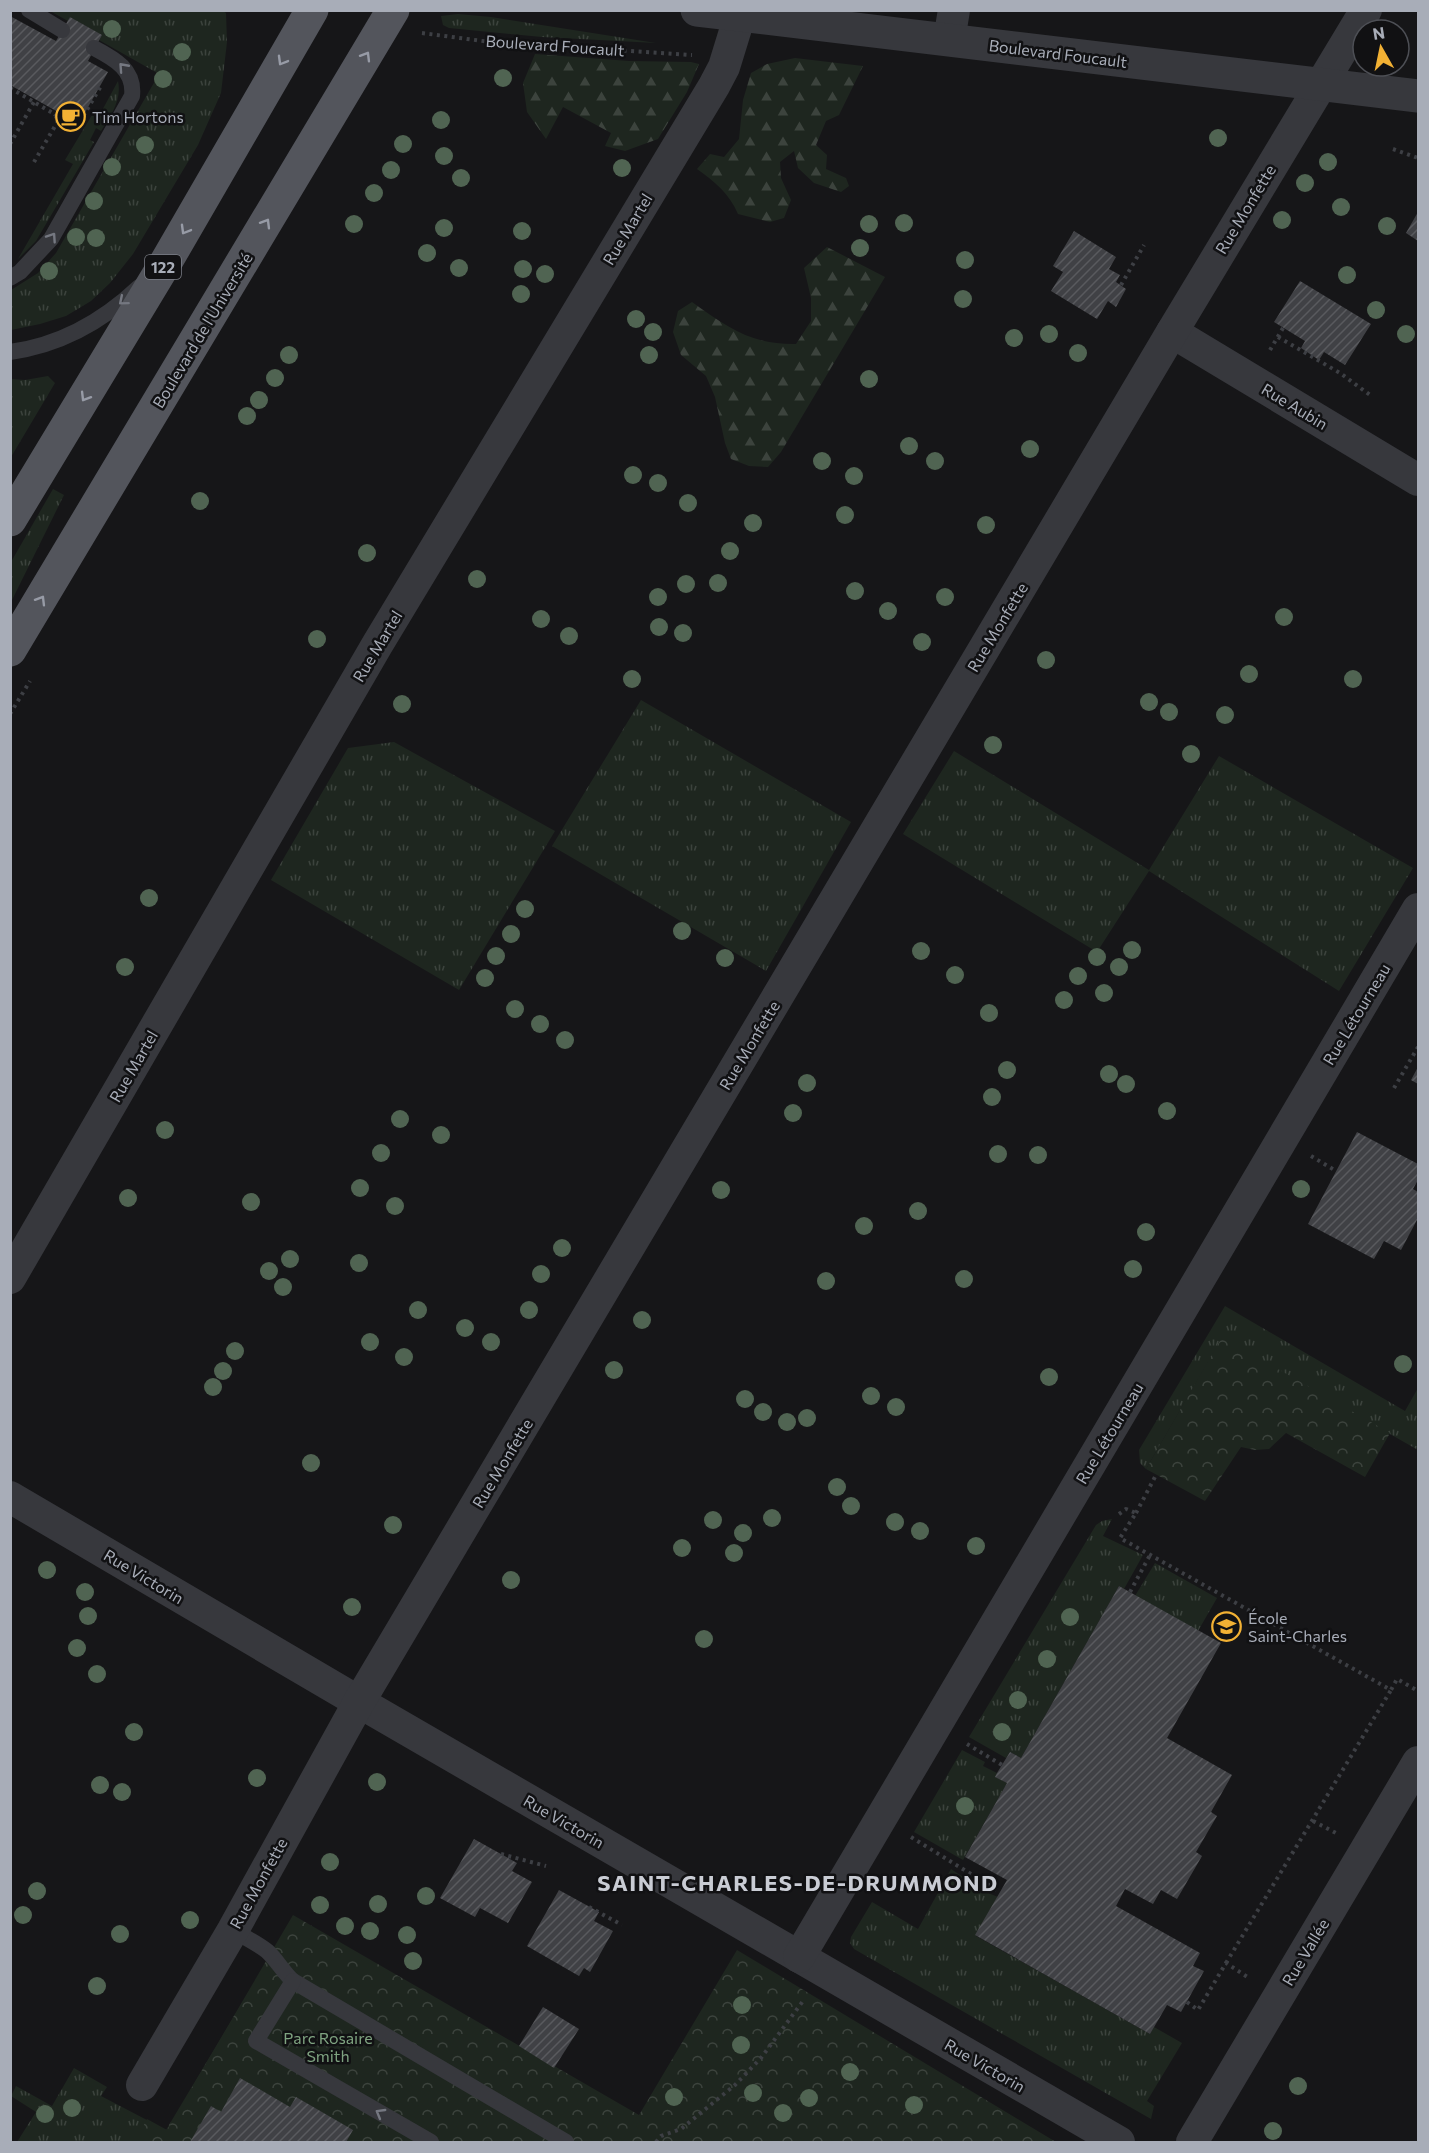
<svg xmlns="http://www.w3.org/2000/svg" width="1429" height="2153" viewBox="0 0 1429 2153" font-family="Commissioner,sans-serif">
	<defs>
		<pattern id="grass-tufts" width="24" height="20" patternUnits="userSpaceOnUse" patternTransform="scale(1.5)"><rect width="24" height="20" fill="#1e261f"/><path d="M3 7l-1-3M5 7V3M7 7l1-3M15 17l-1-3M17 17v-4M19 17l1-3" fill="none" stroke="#3c433d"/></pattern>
		<pattern id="forest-firs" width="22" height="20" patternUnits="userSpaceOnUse" patternTransform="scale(1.5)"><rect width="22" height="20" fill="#1e261f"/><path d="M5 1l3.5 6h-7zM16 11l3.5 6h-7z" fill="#3c433d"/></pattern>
		<pattern id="park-crowns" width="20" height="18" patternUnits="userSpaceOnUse" patternTransform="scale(1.5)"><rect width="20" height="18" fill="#1e261f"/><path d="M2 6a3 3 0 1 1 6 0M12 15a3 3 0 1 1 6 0" fill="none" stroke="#3c433d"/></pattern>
		<pattern id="building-hatch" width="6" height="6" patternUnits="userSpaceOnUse" patternTransform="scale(1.5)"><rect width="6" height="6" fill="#404145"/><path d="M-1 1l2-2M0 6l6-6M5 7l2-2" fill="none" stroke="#595a5e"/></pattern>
	</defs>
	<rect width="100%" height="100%" fill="#161618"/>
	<g fill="url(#grass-tufts)">
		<polygon points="50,11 223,11 226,13 227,42 221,93 198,145 133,254 110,283 91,301 66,316 40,324 11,330 11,290 38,273 56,253 159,74 99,40 101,35 70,17 68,21"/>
		<polygon points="458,14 491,17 656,43 542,37 449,28 443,25 441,16"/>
		<path d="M118,81C122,100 111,115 101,131L96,128L90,140L94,142L36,241L18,259L73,164L65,160L92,115L98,118Z"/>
		<polygon points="48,376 55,383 11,457 11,379 25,380"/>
		<polygon points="53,489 64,495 11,602 11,562"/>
		<polygon points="641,700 851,822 766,971 552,846"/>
		<polygon points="394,742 555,831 459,990 271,880 348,748"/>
		<polygon points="954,751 1149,870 1219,756 1413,868 1339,991 1149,871 1097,952 903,834"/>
		<polygon points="1225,1306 1405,1411 1418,1388 1418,1450 1222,1338 1146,1469 1140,1463 1139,1450"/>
		<polygon points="1112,1519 1103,1536 1143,1555 1124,1589 1119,1586 1021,1758 1010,1752 1006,1758 969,1737 1096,1525 1102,1521"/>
		<polygon points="1155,1563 1217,1598 1198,1631 1135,1596"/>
		<polygon points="962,1750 985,1762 983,1766 997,1773 996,1777 1007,1783 963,1860 914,1832"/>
		<polygon points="951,1869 963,1877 961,1882 998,1897 976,1936 1150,2034 1154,2027 1182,2043 1147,2101 1154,2106 1151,2119 854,1949 850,1943 851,1937 872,1902 918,1929"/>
		<polygon points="251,1988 175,2142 17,2142 36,2112 11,2096 16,2086 52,2106 74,2068 107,2087 101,2096 166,2130"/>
	</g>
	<g fill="url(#forest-firs)">
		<polygon points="535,54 629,61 691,62 699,64 687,92 658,139 625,151 605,146 611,133 563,107 546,139 527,112 523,83"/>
		<path d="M795,58L863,66L839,115L826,121L816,145L827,155L826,169L846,178L849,186L841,192L814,183L798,168L794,151L780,162L781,178L791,200L784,218L770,222L738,214C729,193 715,182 697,169L710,154L724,157L739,139L743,100L751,73L767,64Z"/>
		<path d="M827,247L885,277L781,452L768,467L749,466L731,459L725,443L715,397L706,376L681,355L673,332L678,311L692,302C727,327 751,345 796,344L811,321V298L804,268Z"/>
	</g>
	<g fill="url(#park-crowns)">
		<polygon points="1222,1337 1390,1433 1365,1477 1286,1433 1269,1449 1255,1450 1241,1447 1205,1501 1146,1469"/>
		<polygon points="293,1915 639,2115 737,1950 1056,2142 135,2142 147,2119 167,2130"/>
	</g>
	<g fill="url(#building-hatch)">
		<polygon points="10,16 56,41 70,17 102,35 88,61 108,72 75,130 54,118 58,112 10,85"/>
		<polygon points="1418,212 1418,241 1406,233"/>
		<polygon points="1074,231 1116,257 1109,269 1120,275 1116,282 1126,289 1116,307 1108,301 1097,319 1051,291 1063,272 1053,266"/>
		<polygon points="1300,281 1371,324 1345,365 1324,352 1319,360 1301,348 1305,341 1274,322"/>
		<polygon points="1418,1067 1418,1084 1411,1080"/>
		<polygon points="1357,1132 1418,1164 1418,1180 1413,1189 1418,1192 1418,1218 1401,1250 1384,1241 1374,1259 1308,1224"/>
		<polygon points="1119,1586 1221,1643 1167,1738 1232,1775 1211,1812 1217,1816 1196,1852 1202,1856 1177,1899 1161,1890 1153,1904 1125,1889 1116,1906 1200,1953 1193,1966 1204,1971 1181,2012 1167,2005 1150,2034 975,1935 1007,1880 965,1857 1007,1783 995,1777 997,1773 1010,1752 1021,1758"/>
		<polygon points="474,1839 517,1863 512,1871 532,1882 508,1923 480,1908 475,1917 440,1898"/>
		<polygon points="559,1890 599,1912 594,1921 613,1931 590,1972 584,1968 579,1976 527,1946"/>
		<polygon points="543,2007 579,2029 554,2068 519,2046"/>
		<polygon points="240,2078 290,2107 296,2097 353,2130 346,2142 190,2142 211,2106 221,2112"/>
	</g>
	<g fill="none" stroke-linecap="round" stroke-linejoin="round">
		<g stroke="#3d3f44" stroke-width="4" stroke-dasharray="3 4.5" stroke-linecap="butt">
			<polyline points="422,33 490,42 692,55"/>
			<polyline points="10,88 56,115 54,118 75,130 101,86"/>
			<polyline points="10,144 34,102"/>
			<polyline points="1393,149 1418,158"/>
			<polyline points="34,162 58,121"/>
			<polyline points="1121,285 1144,245"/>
			<polyline points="1278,337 1340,373 1370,395"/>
			<polyline points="1270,350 1283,328"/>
			<polyline points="10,714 30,681"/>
			<polyline points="1394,1088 1418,1047"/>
			<polyline points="1311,1156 1336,1171"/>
			<polyline points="1136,1513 1156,1475"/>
			<polyline points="1119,1514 1126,1509 1136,1513 1120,1538 1391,1690 1397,1679 1418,1691"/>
			<polyline points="1130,1592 1150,1555"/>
			<polyline points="967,1744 1002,1765"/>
			<polyline points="1313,1821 1336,1833"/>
			<polyline points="911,1837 1000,1892"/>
			<polyline points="501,1854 546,1866"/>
			<polyline points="589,1907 622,1925"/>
			<polyline points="1226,1963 1391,1690"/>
			<polyline points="1187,2002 1198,2010 1226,1963 1249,1978"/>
			<polyline points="656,2142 661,2136 681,2129 735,2085 761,2058 803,2001"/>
		</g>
		<g stroke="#37383d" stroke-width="16">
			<polyline points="29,10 62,30"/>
			<path d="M10,278L20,272L51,239L132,96C135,70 115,59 94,48"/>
			<path d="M10,352C61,345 102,322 139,287"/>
			<path d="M233,1930C244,1937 257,1943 267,1951C277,1960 283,1972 293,1981L566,2142"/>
			<polyline points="293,1981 256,2041 431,2142"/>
		</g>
		<g stroke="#37383d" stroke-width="32">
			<polyline points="949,40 954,10"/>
			<polyline points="1172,332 1418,480"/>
			<polyline points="10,1278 377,645 714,86 724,67 740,15"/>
			<polyline points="10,1497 359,1702 1119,2142"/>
			<polyline points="799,1957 1418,909"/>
			<polyline points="142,2085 233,1930 359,1702 1172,332 1366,10"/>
			<polyline points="1192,2142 1418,1762"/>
		</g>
		<polyline stroke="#37383d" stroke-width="33" points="697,10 1418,96"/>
		<g stroke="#53555c" stroke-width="33">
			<polyline points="10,520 166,262 312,10"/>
			<polyline points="10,650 393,10"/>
		</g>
	</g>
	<g fill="#506452">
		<circle cx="112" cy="29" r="9"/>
		<circle cx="182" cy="52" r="9"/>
		<circle cx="503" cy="78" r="9"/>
		<circle cx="163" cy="79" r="9"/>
		<circle cx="441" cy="120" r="9"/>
		<circle cx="1218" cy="138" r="9"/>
		<circle cx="403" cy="144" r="9"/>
		<circle cx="145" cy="145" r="9"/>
		<circle cx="444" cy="156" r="9"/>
		<circle cx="1328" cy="162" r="9"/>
		<circle cx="112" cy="167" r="9"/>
		<circle cx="622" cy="168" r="9"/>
		<circle cx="391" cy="170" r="9"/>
		<circle cx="461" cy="178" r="9"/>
		<circle cx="1305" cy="183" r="9"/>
		<circle cx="374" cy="193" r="9"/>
		<circle cx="94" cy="201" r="9"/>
		<circle cx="1341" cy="207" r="9"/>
		<circle cx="1282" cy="220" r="9"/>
		<circle cx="904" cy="223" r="9"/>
		<circle cx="354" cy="224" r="9"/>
		<circle cx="869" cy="224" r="9"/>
		<circle cx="1387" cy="226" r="9"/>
		<circle cx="444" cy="228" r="9"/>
		<circle cx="522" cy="231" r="9"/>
		<circle cx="76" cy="237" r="9"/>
		<circle cx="96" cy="238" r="9"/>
		<circle cx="860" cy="248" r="9"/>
		<circle cx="427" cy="253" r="9"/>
		<circle cx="965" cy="260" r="9"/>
		<circle cx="459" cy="268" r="9"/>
		<circle cx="523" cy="269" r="9"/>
		<circle cx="49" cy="271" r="9"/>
		<circle cx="545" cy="274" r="9"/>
		<circle cx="1347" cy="275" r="9"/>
		<circle cx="521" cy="294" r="9"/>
		<circle cx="963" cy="299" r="9"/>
		<circle cx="1376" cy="310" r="9"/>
		<circle cx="636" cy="319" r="9"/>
		<circle cx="653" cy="332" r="9"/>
		<circle cx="1049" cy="334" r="9"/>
		<circle cx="1406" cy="334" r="9"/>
		<circle cx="1014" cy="338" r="9"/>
		<circle cx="1078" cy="353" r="9"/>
		<circle cx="289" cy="355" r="9"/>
		<circle cx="649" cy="355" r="9"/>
		<circle cx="275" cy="378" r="9"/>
		<circle cx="869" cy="379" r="9"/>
		<circle cx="259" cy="400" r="9"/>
		<circle cx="247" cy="416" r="9"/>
		<circle cx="909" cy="446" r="9"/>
		<circle cx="1030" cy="449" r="9"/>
		<circle cx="822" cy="461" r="9"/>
		<circle cx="935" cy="461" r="9"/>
		<circle cx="633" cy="475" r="9"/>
		<circle cx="854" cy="476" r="9"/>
		<circle cx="658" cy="483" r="9"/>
		<circle cx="200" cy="501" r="9"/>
		<circle cx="688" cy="503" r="9"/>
		<circle cx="845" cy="515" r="9"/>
		<circle cx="753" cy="523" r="9"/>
		<circle cx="986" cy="525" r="9"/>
		<circle cx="730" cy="551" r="9"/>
		<circle cx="367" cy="553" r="9"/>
		<circle cx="477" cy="579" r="9"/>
		<circle cx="718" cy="583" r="9"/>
		<circle cx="686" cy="584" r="9"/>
		<circle cx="855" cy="591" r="9"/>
		<circle cx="658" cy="597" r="9"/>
		<circle cx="945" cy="597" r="9"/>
		<circle cx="888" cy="611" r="9"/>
		<circle cx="1284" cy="617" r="9"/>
		<circle cx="541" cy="619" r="9"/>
		<circle cx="659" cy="627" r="9"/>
		<circle cx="683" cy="633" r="9"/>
		<circle cx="569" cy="636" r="9"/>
		<circle cx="317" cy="639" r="9"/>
		<circle cx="922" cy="642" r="9"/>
		<circle cx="1046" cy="660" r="9"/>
		<circle cx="1249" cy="674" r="9"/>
		<circle cx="632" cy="679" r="9"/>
		<circle cx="1353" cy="679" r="9"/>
		<circle cx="1149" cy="702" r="9"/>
		<circle cx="402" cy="704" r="9"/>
		<circle cx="1169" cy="712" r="9"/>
		<circle cx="1225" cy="715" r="9"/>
		<circle cx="993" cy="745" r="9"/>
		<circle cx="1191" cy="754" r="9"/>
		<circle cx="149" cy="898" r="9"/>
		<circle cx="525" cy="909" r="9"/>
		<circle cx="682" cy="931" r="9"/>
		<circle cx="511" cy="934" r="9"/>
		<circle cx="1132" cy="950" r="9"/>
		<circle cx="921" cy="951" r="9"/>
		<circle cx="496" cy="956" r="9"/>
		<circle cx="1097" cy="957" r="9"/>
		<circle cx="725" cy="958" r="9"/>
		<circle cx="125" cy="967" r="9"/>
		<circle cx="1119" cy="967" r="9"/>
		<circle cx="955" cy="975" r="9"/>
		<circle cx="1078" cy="976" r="9"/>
		<circle cx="485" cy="978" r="9"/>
		<circle cx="1104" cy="993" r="9"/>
		<circle cx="1064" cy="1000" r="9"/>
		<circle cx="515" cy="1009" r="9"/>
		<circle cx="989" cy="1013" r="9"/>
		<circle cx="540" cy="1024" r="9"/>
		<circle cx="565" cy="1040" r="9"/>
		<circle cx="1007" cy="1070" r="9"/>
		<circle cx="1109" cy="1074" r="9"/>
		<circle cx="807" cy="1083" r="9"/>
		<circle cx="1126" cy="1084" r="9"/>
		<circle cx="992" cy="1097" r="9"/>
		<circle cx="1167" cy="1111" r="9"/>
		<circle cx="793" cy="1113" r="9"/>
		<circle cx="400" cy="1119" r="9"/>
		<circle cx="165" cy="1130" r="9"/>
		<circle cx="441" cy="1135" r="9"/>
		<circle cx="381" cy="1153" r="9"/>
		<circle cx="998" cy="1154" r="9"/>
		<circle cx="1038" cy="1155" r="9"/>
		<circle cx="360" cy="1188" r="9"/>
		<circle cx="1301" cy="1189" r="9"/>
		<circle cx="721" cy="1190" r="9"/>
		<circle cx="128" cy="1198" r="9"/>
		<circle cx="251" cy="1202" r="9"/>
		<circle cx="395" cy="1206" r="9"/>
		<circle cx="918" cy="1211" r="9"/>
		<circle cx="864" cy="1226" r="9"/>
		<circle cx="1146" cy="1232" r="9"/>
		<circle cx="562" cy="1248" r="9"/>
		<circle cx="290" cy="1259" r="9"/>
		<circle cx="359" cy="1263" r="9"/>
		<circle cx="1133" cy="1269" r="9"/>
		<circle cx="269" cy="1271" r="9"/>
		<circle cx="541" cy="1274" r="9"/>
		<circle cx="964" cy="1279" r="9"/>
		<circle cx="826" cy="1281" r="9"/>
		<circle cx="283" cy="1287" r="9"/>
		<circle cx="418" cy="1310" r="9"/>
		<circle cx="529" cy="1310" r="9"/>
		<circle cx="642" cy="1320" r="9"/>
		<circle cx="465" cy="1328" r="9"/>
		<circle cx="370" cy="1342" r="9"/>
		<circle cx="491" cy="1342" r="9"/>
		<circle cx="235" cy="1351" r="9"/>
		<circle cx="404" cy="1357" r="9"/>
		<circle cx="1403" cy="1364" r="9"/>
		<circle cx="614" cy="1370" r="9"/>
		<circle cx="223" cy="1371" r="9"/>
		<circle cx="1049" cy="1377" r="9"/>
		<circle cx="213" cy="1387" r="9"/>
		<circle cx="871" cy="1396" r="9"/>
		<circle cx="745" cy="1399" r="9"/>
		<circle cx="896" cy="1407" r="9"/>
		<circle cx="763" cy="1412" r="9"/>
		<circle cx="807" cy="1418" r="9"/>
		<circle cx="787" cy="1422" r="9"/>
		<circle cx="311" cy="1463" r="9"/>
		<circle cx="837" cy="1487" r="9"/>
		<circle cx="851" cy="1506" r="9"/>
		<circle cx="772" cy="1518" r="9"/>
		<circle cx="713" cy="1520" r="9"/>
		<circle cx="895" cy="1522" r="9"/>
		<circle cx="393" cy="1525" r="9"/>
		<circle cx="920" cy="1531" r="9"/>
		<circle cx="743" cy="1533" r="9"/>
		<circle cx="976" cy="1546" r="9"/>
		<circle cx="682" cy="1548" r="9"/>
		<circle cx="734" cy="1553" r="9"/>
		<circle cx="47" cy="1570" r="9"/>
		<circle cx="511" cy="1580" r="9"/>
		<circle cx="85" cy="1592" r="9"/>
		<circle cx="352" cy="1607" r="9"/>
		<circle cx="88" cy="1616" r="9"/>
		<circle cx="1070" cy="1617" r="9"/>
		<circle cx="704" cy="1639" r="9"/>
		<circle cx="77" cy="1648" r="9"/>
		<circle cx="1047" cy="1659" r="9"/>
		<circle cx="97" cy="1674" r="9"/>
		<circle cx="1018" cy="1700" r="9"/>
		<circle cx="134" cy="1732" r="9"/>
		<circle cx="1002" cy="1732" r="9"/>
		<circle cx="257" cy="1778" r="9"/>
		<circle cx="377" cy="1782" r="9"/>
		<circle cx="100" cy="1785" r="9"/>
		<circle cx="122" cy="1792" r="9"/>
		<circle cx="965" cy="1806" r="9"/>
		<circle cx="330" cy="1862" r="9"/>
		<circle cx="37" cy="1891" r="9"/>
		<circle cx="426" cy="1896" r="9"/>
		<circle cx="378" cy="1904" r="9"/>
		<circle cx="320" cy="1905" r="9"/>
		<circle cx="23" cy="1915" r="9"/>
		<circle cx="190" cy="1920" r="9"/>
		<circle cx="345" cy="1926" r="9"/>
		<circle cx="370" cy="1931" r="9"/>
		<circle cx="120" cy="1934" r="9"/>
		<circle cx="407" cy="1935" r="9"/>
		<circle cx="413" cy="1961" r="9"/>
		<circle cx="97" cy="1986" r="9"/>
		<circle cx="742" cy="2005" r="9"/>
		<circle cx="741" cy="2045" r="9"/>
		<circle cx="850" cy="2072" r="9"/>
		<circle cx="1298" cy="2086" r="9"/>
		<circle cx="753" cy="2093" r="9"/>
		<circle cx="674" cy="2097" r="9"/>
		<circle cx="809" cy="2098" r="9"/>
		<circle cx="914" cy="2105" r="9"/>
		<circle cx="72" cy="2108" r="9"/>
		<circle cx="783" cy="2113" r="9"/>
		<circle cx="45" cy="2114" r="9"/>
		<circle cx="1273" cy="2131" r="9"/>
	</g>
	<defs><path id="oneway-chevron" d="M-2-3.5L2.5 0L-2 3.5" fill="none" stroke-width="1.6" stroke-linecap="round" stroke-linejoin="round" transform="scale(1.5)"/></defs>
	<g stroke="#979ba6">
		<use href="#oneway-chevron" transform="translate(366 56) rotate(-59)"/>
		<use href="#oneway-chevron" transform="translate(282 61) rotate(120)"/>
		<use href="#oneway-chevron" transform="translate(266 223) rotate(-59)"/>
		<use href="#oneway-chevron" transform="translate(185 230) rotate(120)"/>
		<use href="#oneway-chevron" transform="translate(85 397) rotate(121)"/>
		<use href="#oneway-chevron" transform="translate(41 600) rotate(-59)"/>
	</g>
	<g stroke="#757881">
		<use href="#oneway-chevron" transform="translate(123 67) rotate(-132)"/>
		<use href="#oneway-chevron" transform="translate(52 237) rotate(-56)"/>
		<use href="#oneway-chevron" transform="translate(123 301) rotate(140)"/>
		<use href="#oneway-chevron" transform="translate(380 2113) rotate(-150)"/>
	</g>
	<defs>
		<symbol id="cafe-ring" viewBox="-11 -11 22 22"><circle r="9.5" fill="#111113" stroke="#f2b134" stroke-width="1.5"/><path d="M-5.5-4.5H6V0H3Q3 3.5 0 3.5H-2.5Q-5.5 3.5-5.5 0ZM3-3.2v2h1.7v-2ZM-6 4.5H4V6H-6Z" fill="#f2b134"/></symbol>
		<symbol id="school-ring" viewBox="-11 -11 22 22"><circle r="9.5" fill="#111113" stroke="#f2b134" stroke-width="1.5"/><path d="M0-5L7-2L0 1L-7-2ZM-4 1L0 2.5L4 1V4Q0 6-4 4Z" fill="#f2b134"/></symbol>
	</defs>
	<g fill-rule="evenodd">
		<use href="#cafe-ring" x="54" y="100" width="33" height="33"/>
		<use href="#school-ring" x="1210" y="1610" width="33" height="33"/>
	</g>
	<g text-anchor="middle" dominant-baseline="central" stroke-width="5" stroke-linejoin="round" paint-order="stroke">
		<rect fill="#111113" stroke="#7b7e86" stroke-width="1.5" x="145" y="255" width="36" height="24" rx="4.5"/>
		<g font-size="15" font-weight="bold" fill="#a8adb8">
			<text x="163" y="267">122</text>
		</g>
		<g font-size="16" fill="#a8adb8" stroke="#111113">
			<text transform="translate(555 45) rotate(4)">Boulevard Foucault</text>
			<text transform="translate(1058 53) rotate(7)">Boulevard Foucault</text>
			<text transform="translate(1245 209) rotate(-59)">Rue Monfette</text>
			<text transform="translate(627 229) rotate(-59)">Rue Martel</text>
			<text transform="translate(202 330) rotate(-59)">Boulevard de l'Université</text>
			<text transform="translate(1295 406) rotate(31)">Rue Aubin</text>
			<text transform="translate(997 627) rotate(-59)">Rue Monfette</text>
			<text transform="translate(377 646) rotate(-59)">Rue Martel</text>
			<text transform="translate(1356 1014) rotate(-59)">Rue Létourneau</text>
			<text transform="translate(749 1045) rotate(-59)">Rue Monfette</text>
			<text transform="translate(133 1066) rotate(-60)">Rue Martel</text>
			<text transform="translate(1109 1433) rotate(-59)">Rue Létourneau</text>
			<text transform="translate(502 1463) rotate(-59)">Rue Monfette</text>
			<text transform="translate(144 1576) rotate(31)">Rue Victorin</text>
			<text transform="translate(564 1821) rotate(30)">Rue Victorin</text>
			<text transform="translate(258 1883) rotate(-61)">Rue Monfette</text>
			<text transform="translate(1305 1952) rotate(-59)">Rue Vallée</text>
			<text transform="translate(985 2065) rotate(30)">Rue Victorin</text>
		</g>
		<g font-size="16" fill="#a8adb8" stroke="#111113" text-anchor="start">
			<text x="92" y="116">Tim Hortons</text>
			<text x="1248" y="1617">École<tspan x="1248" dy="18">Saint-Charles</tspan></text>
		</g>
		<g font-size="16" fill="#7fa381" stroke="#111113">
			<text x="328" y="2037">Parc Rosaire<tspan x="328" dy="18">Smith</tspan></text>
		</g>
		<g font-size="22" font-weight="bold" letter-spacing="1.5" fill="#c9ccd4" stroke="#111113">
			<text x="798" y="1882">SAINT-CHARLES-DE-DRUMMOND</text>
		</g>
	</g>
	<rect width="1429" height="2153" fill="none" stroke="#a8adb8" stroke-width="24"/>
	<g transform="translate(1381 48) rotate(351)"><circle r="28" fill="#111113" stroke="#4d4f55" stroke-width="1.5"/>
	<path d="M0-4.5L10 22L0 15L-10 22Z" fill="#f2b134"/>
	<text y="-9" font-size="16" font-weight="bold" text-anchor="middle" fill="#a8adb8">N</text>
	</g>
</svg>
